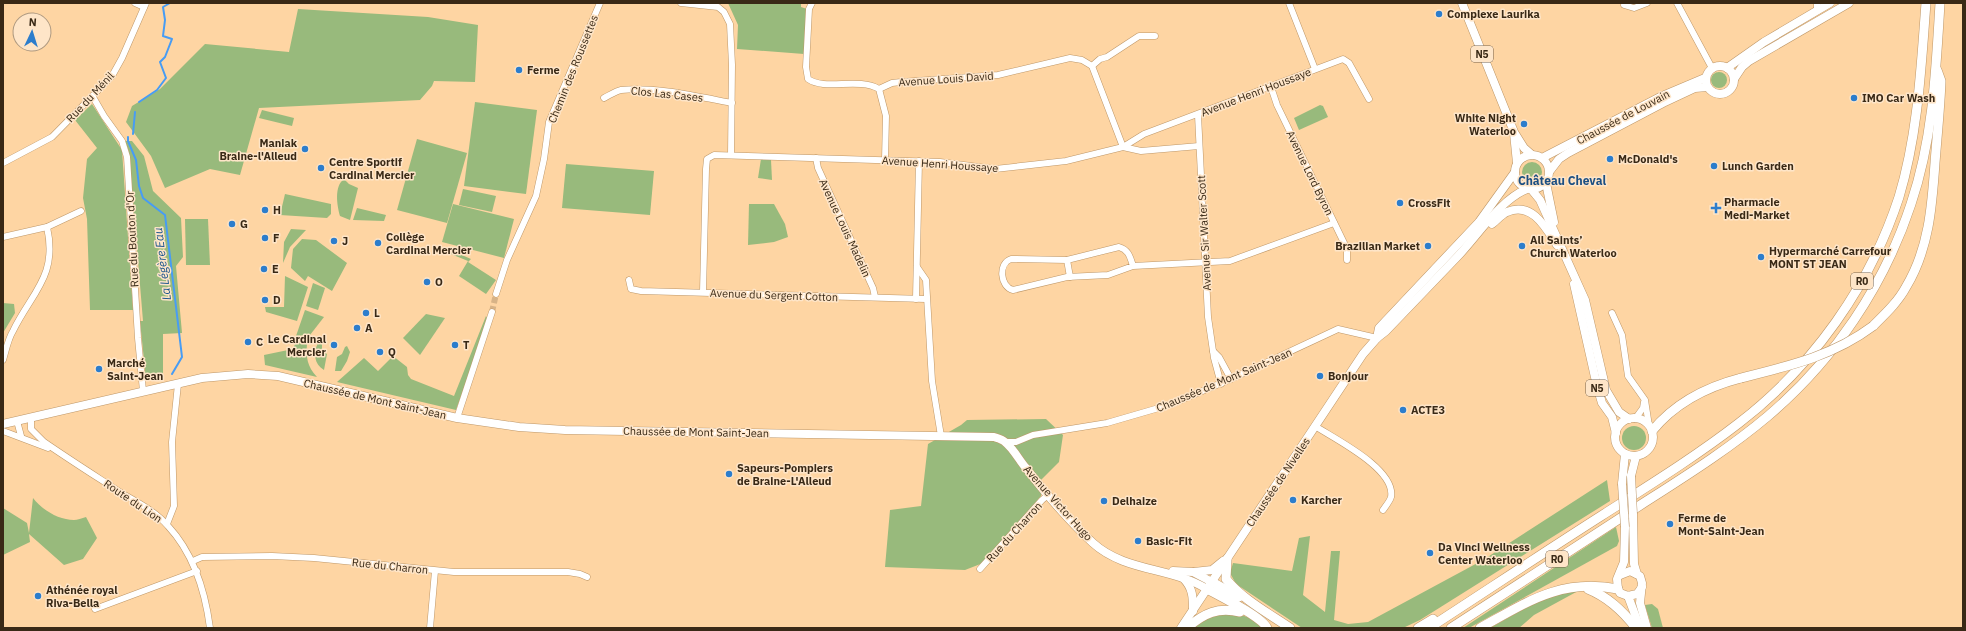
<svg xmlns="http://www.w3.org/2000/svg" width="1966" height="631" viewBox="0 0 1966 631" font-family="'IBM Plex Sans',sans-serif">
	<rect width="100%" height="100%" fill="#fed5a3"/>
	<g fill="#98ba7c">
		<polygon points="728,3 801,3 801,7 807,9 804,54 737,49 738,25"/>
		<polygon points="298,9 428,17 478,25 475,82 434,81 432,86 420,100 259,108 240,175 210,169 165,188 151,156 126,122 132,106 160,89 205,44 289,52"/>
		<circle cx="1719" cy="80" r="8"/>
		<polygon points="475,102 537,110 526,194 464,186"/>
		<polygon points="92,104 122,150 133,310 90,310 87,219 83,198 87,159 97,148 75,120"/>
		<polygon points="1320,105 1323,106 1328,117 1299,130 1294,118"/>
		<polygon points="262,110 294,118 292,126 259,118"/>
		<polygon points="417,139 467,153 447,223 397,210"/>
		<polygon points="125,141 132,141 144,156 153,191 181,218 183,257 176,266 182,333 163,334 163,378 146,380 140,321 143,321 129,152"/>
		<polygon points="761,159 771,160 772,180 758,178"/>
		<circle cx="1532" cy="172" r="10"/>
		<polygon points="566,164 654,171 650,215 562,208"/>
		<path d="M344,179L349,184L358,188L350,220L340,216C337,205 334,186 344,179Z"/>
		<polygon points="463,189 496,196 492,212 459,205"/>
		<polygon points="285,194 331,204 331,214 327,218 280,215"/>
		<polygon points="453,204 514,219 504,258 442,242"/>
		<polygon points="749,204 774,204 785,224 788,237 774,242 748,245"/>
		<polygon points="357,208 386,215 384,221 353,220"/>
		<polygon points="185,219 208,219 210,265 186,265"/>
		<polygon points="291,229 306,230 290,247 283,263 284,242"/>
		<polygon points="302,239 316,240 347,263 332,291 308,276 305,281 291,268 293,249"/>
		<polygon points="448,249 471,259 468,262 496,280 486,294 459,276 468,261 446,252"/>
		<polygon points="285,276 308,287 297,321 266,312 265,307 284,307"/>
		<polygon points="313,283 325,288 318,310 306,306"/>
		<polygon points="3,303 14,304 15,313 3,333"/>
		<polygon points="305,310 324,317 310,335 296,336"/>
		<polygon points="426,314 445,318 420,355 403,338"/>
		<polygon points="486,316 488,320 456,410 337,382 364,358 378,371 393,356 407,367 408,375 411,379 454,396"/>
		<path d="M296,342L307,343C306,358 307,366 317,377L265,365L264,355L293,349Z"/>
		<path d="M318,343L322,344V351L327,354L324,370C314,364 313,353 318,343Z"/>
		<polygon points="347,346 350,352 347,361 341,371 335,371 337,357 342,354 345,347"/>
		<polygon points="1046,419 1063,435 1059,462 1041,480 1041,496 983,563 965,570 885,567 890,510 921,506 928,444 961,425 967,420"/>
		<circle cx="1634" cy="438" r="12"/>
		<polygon points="1607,480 1610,501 1420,620 1403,628 1302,628 1236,584 1230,573 1233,563 1292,571 1299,538 1310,536 1303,595 1325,612 1331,551 1340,551 1334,620 1348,624 1368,622 1483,560"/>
		<path d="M33,498C42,510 59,520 74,520C77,520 82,518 86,517L97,538L83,559L64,565L29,534L30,542L3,555V508L27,523L29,533Z"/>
		<polygon points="1616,527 1619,541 1617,546 1469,628 1463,628"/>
		<polygon points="1578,591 1534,615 1519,628 1490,628 1545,597"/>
		<polygon points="1652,604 1658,609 1663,628 1652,628 1645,605"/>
		<path d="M1211,613C1231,613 1248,612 1262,628H1192Z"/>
	</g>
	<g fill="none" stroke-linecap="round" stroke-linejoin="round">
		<g stroke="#479cf4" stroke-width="2">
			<polyline points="139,102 157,90 166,78 160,62 165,57 172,39 163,36 165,20 163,7 170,3"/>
			<polyline points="133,134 135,112"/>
			<polyline points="128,137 128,141 136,160 139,186 143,198 165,215 182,357 172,374"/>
		</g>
		<polyline stroke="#d7b387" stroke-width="6" stroke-dasharray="6 3" stroke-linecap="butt" points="492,312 496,294"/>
		<defs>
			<g id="minor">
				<polyline points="135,3 144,7"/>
				<polyline points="681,3 718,7 724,12 730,24 732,65 731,155"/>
				<path d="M812,3L809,9L806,67L808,79C825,91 858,77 879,89L886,116L885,160"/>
				<polyline points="1289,3 1315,69"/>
				<polyline points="1677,3 1712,68"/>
				<polyline points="1624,5 1634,8 1647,3"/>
				<polyline points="1817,11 1817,3"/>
				<polyline points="1092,66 1100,59 1107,57 1139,36 1155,36"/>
				<polyline points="1271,87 1277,105 1347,249 1347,260"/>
				<polyline points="879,89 892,83 901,82 998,75 1070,58 1082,60 1092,66 1123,147 1144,134 1343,59 1349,63 1369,99"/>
				<polyline points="93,97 104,116 122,141 127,157 138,338 143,391"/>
				<path d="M604,98C610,95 616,91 621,90C653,86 700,97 732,103"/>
				<polyline points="1198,115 1208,317 1214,358 1221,384"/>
				<polyline points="816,158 818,168 873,288 875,297"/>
				<polyline points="3,163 52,137 112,76 122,58 146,3"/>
				<polyline points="3,237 47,227 81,211"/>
				<polyline points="1067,260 1070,277"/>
				<path d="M1133,266C1130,257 1129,250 1119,247L1067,260L1011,259C998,263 1000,287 1013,290L1067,277L1108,275L1133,266L1230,261L1334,223"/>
				<polyline points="917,267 926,280 932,381 941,436"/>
				<polyline points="629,280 631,289 641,291 926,299"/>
				<polyline points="703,292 706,169 707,159 714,155 940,162 995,169 1066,161 1123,147 1141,151 1199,146"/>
				<polyline points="496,294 507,260 536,196 544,159 549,122 600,3"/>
				<polyline points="916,299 919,161"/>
				<polyline points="1612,313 1622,335 1628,376 1645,400 1649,426"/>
				<polyline points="1213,351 1219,357 1231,379"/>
				<path d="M3,360C6,350 8,339 13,331C32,292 58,276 47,227"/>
				<path d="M31,418V429L44,442C70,460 97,477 123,494C139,503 156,512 168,526C194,554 205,590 210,628"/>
				<polyline points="457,418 492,312"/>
				<polyline points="1635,419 1643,408 1644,402"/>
				<polyline points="17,421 21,436"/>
				<path d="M1315,426C1335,439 1396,469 1391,497C1390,501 1385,507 1383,510"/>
				<polyline points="3,431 48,448"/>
				<polyline points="1006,442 1016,442 1033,435 1107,423 1169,405 1231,379 1338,329 1377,338"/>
				<polyline points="167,524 174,506 172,442 178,384"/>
				<polyline points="193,561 202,557 272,556 314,558 454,572 568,572 580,574 587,577"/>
				<polyline points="980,569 1042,500 1048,495"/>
				<polyline points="95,609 197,571"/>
				<polyline points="430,628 435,571"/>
			</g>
			<g id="major">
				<polyline points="1462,3 1514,132 1524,148 1532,155"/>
				<circle cx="1720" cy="80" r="14"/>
				<polyline points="1727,68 1764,42 1830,3"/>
				<polyline points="1734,79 1742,67 1749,61 1849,3"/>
				<polyline points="1514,133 1517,163"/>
				<circle cx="1532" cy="172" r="17"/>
				<polyline points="1542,158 1660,97 1705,78"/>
				<polyline points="1549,172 1559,159 1568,153 1663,103 1695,88 1707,87"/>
				<polyline points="1546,183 1554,222"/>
				<polyline points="1531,189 1540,200 1585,300 1606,390 1619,412 1629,419"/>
				<path d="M1492,224C1497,220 1501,215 1507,212C1532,201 1546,228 1557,245"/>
				<polyline points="1574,284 1597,386 1602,403 1612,417 1616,433"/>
				<polyline points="1377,338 1379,328 1479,222 1515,172"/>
				<circle cx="1634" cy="437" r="19"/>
				<path d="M3,424L202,378L248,374L278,376L457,418L519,427L565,430L994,437C997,438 1002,439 1005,442C1013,448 1019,460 1026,468C1046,494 1068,520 1093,543C1125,572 1171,567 1207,589"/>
				<polyline points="1631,476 1636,456"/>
				<polyline points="1622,484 1625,454"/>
				<polyline points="1633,514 1634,564 1637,574"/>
				<polyline points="1625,527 1624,562 1617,579 1618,589 1620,593 1628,596 1637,594 1642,587"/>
				<polyline points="1173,571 1193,572 1212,582"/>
				<polyline points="1194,572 1212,570 1223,561"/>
				<polyline points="1620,575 1630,571 1640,576 1642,583 1640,603 1647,628"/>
				<path d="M1183,578C1193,588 1193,597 1193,611"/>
				<polyline points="1628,596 1640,628"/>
				<path d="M1181,628L1363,354L1377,338L1386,331C1410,306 1434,281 1458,256C1478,235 1500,200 1527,189"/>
			</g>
			<g id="highway">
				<path d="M1873,326C1885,314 1898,302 1906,287C1929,249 1932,206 1935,163C1937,136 1940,108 1941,81L1937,70"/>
				<path d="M1652,431C1675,403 1706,387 1741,378"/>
				<path d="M1227,559L1226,579C1242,599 1268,613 1290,628"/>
				<polyline points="1212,582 1239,597"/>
				<path d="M1207,589C1220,596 1262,617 1267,628"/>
				<path d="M1588,589C1608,597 1622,610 1636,628"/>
				<path d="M1187,628C1204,613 1218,607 1240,612"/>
				<polyline points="1418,628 1433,619"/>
				<path d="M1429,628C1486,591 1543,553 1601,516C1648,486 1695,457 1739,423C1813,366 1870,286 1899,197C1918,134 1921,68 1926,3"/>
				<path d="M1451,628C1508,591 1565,554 1622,517C1671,485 1723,454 1768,416C1834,360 1884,286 1911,204C1933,139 1936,71 1940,3"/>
				<path d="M1480,628C1527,602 1561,578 1618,589"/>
			</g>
		</defs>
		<use href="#minor" stroke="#be9768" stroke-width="7"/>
		<use href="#major" stroke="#be9768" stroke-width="9"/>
		<use href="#highway" stroke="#be9768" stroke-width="10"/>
		<use href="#minor" stroke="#fff" stroke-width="6"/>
		<use href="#major" stroke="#fff" stroke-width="8"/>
		<use href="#highway" stroke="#fff" stroke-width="9"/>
		<defs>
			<g id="major-bridge">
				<polyline points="1631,476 1633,514"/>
				<polyline points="1622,484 1625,527"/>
			</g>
			<path id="highway-bridge" d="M1741,378C1789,366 1833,356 1873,326"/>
		</defs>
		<use href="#major-bridge" stroke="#be9768" stroke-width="9" stroke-linecap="butt"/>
		<use href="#highway-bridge" stroke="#be9768" stroke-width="10" stroke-linecap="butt"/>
		<use href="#major-bridge" stroke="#fff" stroke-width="8"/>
		<use href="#highway-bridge" stroke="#fff" stroke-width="9"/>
	</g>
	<g fill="#2c7dcc" stroke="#fee5c8" stroke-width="1.5">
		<circle cx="1439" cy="14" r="4"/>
		<circle cx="519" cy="70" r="4"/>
		<circle cx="1854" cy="98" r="4"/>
		<circle cx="1524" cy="124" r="4"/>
		<circle cx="305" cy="149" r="4"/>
		<circle cx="1610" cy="159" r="4"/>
		<circle cx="1714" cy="166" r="4"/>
		<circle cx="321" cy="168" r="4"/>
		<circle cx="1400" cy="203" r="4"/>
		<path d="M1714 202h4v4h4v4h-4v4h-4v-4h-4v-4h4z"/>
		<circle cx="265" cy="210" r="4"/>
		<circle cx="232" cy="224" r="4"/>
		<circle cx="265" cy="238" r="4"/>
		<circle cx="334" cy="241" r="4"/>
		<circle cx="378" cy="243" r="4"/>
		<circle cx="1428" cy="246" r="4"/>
		<circle cx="1522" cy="246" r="4"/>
		<circle cx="1761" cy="257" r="4"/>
		<circle cx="264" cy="269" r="4"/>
		<circle cx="427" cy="282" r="4"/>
		<circle cx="265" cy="300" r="4"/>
		<circle cx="366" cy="313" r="4"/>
		<circle cx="357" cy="328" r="4"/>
		<circle cx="248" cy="342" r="4"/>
		<circle cx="334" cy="345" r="4"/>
		<circle cx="455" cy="345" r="4"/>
		<circle cx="380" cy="352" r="4"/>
		<circle cx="99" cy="369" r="4"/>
		<circle cx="1320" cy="376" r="4"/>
		<circle cx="1403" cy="410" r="4"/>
		<circle cx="729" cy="474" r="4"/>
		<circle cx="1293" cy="500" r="4"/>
		<circle cx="1104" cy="501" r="4"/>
		<circle cx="1670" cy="524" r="4"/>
		<circle cx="1138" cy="541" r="4"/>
		<circle cx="1430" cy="553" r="4"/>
		<circle cx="38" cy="596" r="4"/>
	</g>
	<g text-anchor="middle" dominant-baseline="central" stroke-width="3" stroke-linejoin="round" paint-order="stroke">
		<g fill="#fee5c8" stroke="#74614b" stroke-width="1">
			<rect x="1471" y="46" width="22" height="16" rx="3"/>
			<rect x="1851" y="273" width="22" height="16" rx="3"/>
			<rect x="1586" y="380" width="22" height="16" rx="3"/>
			<rect x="1546" y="551" width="22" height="16" rx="3"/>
		</g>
		<g font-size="10" font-weight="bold" fill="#392916">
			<text x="1482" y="54">N5</text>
			<text x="1862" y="281">R0</text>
			<text x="1597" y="388">N5</text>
			<text x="1557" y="559">R0</text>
		</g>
		<g font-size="11" font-weight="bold" fill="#392916" stroke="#fee5c8" text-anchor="start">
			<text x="1447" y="14">Complexe Laurika</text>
			<text x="527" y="70">Ferme</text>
			<text x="1862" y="98">IMO Car Wash</text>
			<text x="1516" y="118" text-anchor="end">White Night<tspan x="1516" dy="13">Waterloo</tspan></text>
			<text x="297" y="143" text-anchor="end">Maniak<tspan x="297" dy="13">Braine-l'Alleud</tspan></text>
			<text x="1618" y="159">McDonald's</text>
			<text x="329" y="162">Centre Sportif<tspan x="329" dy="13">Cardinal Mercier</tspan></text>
			<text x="1722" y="166">Lunch Garden</text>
			<text x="1724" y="202">Pharmacie<tspan x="1724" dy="13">Medi-Market</tspan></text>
			<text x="1408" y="203">CrossFit</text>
			<text x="273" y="210">H</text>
			<text x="240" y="224">G</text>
			<text x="386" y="237">Collège<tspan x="386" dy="13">Cardinal Mercier</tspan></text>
			<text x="273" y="238">F</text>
			<text x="1530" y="240">All Saints’<tspan x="1530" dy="13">Church Waterloo</tspan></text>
			<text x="342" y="241">J</text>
			<text x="1420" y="246" text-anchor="end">Brazilian Market</text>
			<text x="1769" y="251">Hypermarché Carrefour<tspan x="1769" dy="13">MONT ST JEAN</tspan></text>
			<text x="272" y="269">E</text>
			<text x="435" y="282">O</text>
			<text x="273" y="300">D</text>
			<text x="374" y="313">L</text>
			<text x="365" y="328">A</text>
			<text x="326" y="339" text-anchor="end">Le Cardinal<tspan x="326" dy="13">Mercier</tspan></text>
			<text x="256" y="342">C</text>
			<text x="463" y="345">T</text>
			<text x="388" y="352">Q</text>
			<text x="107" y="363">Marché<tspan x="107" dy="13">Saint-Jean</tspan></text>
			<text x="1328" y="376">Bonjour</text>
			<text x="1411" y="410">ACTE3</text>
			<text x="737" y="468">Sapeurs-Pompiers<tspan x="737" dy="13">de Braine-L'Alleud</tspan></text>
			<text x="1301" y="500">Karcher</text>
			<text x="1112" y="501">Delhaize</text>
			<text x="1678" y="518">Ferme de<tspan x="1678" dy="13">Mont-Saint-Jean</tspan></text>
			<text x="1146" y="541">Basic-Fit</text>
			<text x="1438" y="547">Da Vinci Wellness<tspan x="1438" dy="13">Center Waterloo</tspan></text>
			<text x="46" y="590">Athénée royal<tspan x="46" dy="13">Riva-Bella</tspan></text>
		</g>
		<g font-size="11" fill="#392916" stroke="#fee5c8">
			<text transform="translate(573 69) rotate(-68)">Chemin des Roussettes</text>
			<text transform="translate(946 79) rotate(-4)">Avenue Louis David</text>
			<text transform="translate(1256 92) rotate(-21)">Avenue Henri Houssaye</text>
			<text transform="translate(667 94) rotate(6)">Clos Las Cases</text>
			<text transform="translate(90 97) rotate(-47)">Rue du Ménil</text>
			<text transform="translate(1623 117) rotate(-28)">Chaussée de Louvain</text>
			<text transform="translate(940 164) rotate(4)">Avenue Henri Houssaye</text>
			<text transform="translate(1310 173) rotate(64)">Avenue Lord Byron</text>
			<text transform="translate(845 228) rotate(65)">Avenue Louis Madelin</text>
			<text transform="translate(1204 233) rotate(-93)">Avenue Sir Walter Scott</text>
			<text transform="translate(132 239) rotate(-93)">Rue du Bouton d'Or</text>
			<text transform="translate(774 295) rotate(2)">Avenue du Sergent Cotton</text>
			<text transform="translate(1224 380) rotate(-23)">Chaussée de Mont Saint-Jean</text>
			<text transform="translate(375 399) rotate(13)">Chaussée de Mont Saint-Jean</text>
			<text transform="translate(696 432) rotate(1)">Chaussée de Mont Saint-Jean</text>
			<text transform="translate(1278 482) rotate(-56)">Chaussée de Nivelles</text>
			<text transform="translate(133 501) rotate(34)">Route du Lion</text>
			<text transform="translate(1058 503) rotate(48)">Avenue Victor Hugo</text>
			<text transform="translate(1014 532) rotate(-48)">Rue du Charron</text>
			<text transform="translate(390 566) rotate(6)">Rue du Charron</text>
		</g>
		<g font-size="12" font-weight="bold" fill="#1c4f82" stroke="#fee5c8">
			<text x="1562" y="180">Château Cheval</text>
		</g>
		<g font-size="12" font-style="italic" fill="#1b558d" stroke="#fee5c8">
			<text transform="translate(162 264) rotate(-97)">La Légère Eau</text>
		</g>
	</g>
	<rect width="1966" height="631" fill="none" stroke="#392916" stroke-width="8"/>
	<g transform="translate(32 32) rotate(4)"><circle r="19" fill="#fee5c8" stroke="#af9a81"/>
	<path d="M0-3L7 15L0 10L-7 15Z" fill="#2c7dcc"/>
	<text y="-6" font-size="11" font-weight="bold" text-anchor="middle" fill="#392916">N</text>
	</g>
</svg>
